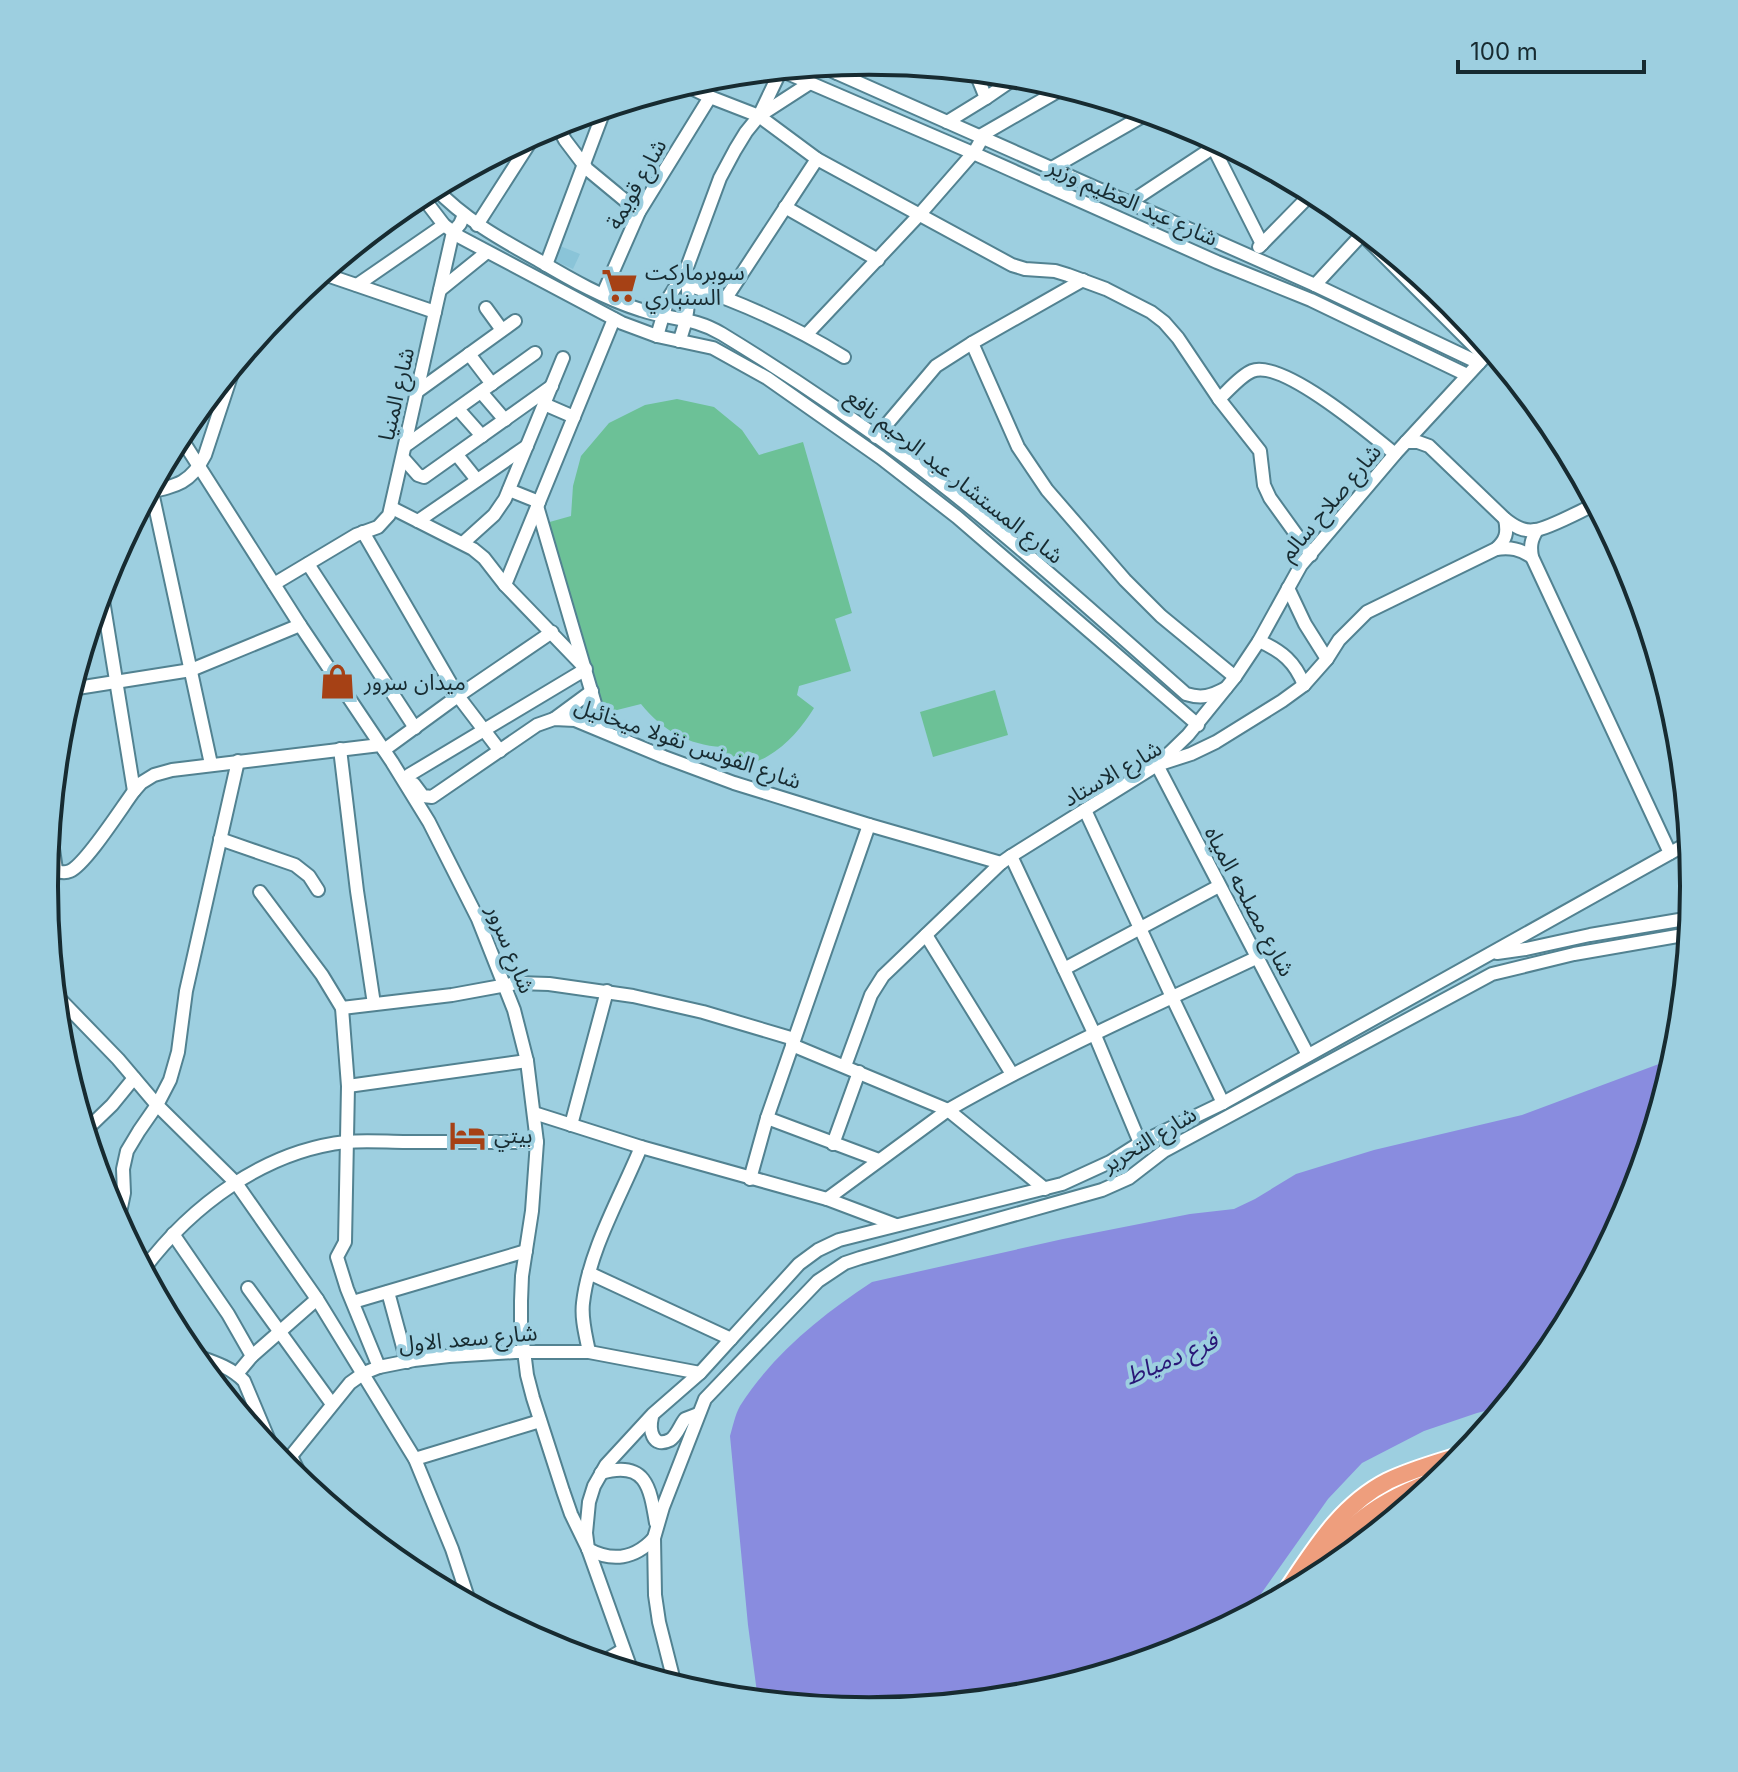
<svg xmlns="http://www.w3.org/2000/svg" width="1738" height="1772" viewBox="0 0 1738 1772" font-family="Inter,'Noto Sans Arabic',sans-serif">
	<rect width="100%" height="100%" fill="#9dcfe0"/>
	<polygon fill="#8ac4d8" points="560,246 580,254 573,269 555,261"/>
	<g fill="#6cc197">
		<path d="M677,399L714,407L742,430L759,455L803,442L852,613L835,619L851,671L799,686L797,695L814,708C803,726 787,745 768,756C755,764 738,766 724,768L722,747C688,745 662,730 641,704L605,713L546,523L571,516L573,486L581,456L609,423L645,405Z"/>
		<polygon points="995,690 1008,735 933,757 920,712"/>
	</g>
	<path fill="#898cdf" d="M1675,1058L1631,1202L1555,1345L1505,1406L1477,1413L1424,1431L1362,1463L1328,1499L1246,1615L1184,1648L1029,1695L869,1711L758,1700L748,1625L730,1436C733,1426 735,1415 740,1406C773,1354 822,1315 872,1282L1063,1239L1190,1214L1234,1209L1255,1199L1296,1174L1374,1150L1522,1115Z"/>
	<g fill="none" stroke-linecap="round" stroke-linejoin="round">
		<defs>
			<g id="minor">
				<polyline points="821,66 1315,285 1479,363"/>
				<polyline points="780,70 973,153 1217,262 1311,300 1467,375"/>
				<polyline points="975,71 986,98"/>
				<polyline points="837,73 858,62"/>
				<polyline points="683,84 710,97 759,116 817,159 1012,265 1025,269 1055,271 1068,275 1106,289 1151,312 1164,322 1178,338 1219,399 1260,451 1264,485 1270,498 1311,555"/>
				<polyline points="759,116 781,70"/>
				<polyline points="947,122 986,98 1018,76"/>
				<polyline points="556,123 565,140 587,169 639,212"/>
				<polyline points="1207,135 1262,244"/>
				<polyline points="1052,168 1148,113"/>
				<path d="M434,187C464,219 500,239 538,260C570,279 605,299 641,310C671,320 694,317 722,334C786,373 848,415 908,459C1005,531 1095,614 1186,694C1202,699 1211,696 1226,688"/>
				<polyline points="421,195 444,225 460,237 622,323 657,336 713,348 767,378 881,458 957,517 1198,725"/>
				<polyline points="1129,203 1220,143"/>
				<polyline points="785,207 878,260"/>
				<polyline points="477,225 536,133"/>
				<polyline points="1362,234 1485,357"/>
				<polyline points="1259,247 1313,192"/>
				<polyline points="546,265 605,108"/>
				<polyline points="321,273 435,312"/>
				<polyline points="357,285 444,225"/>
				<path d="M688,285C743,303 795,327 844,357"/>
				<polyline points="1315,285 1365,231"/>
				<polyline points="440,290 487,252"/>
				<polyline points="603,294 639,212 710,97"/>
				<polyline points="726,298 817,159"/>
				<polyline points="486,308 502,330"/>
				<polyline points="807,334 920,214 975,151 980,142 980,136 1065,87"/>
				<polyline points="657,336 668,299 686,270 720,178 735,150 746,132 759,116 810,83"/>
				<path d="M679,341C688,320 690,300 687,277"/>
				<polyline points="972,343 1018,447 1047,490 1125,580 1161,616 1235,677"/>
				<polyline points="469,354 492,384"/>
				<polyline points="418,391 515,321"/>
				<polyline points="481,392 505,420"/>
				<path d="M1219,399C1228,391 1240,376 1252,371C1282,359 1372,435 1395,454"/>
				<polyline points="544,404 574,417"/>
				<polyline points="458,409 482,436"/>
				<polyline points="179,435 300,625 392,762 429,822 478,919 514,1010 527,1061 537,1142 532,1211 522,1276 521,1301 521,1326 527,1375 533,1398 563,1491 571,1514 588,1549 632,1672"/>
				<polyline points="876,437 936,366 972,343 1083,280"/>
				<path d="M1406,442H1418L1429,446L1505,519C1514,526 1523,532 1535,530C1548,529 1582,510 1596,504"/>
				<polyline points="405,446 535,353"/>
				<polyline points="457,455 477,480"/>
				<polyline points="403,458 418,475 424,477 552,386"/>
				<polyline points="509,490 539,502"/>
				<path d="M148,492C177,486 191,483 205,455L235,364"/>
				<polyline points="152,492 211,764"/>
				<polyline points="537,506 603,731"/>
				<polyline points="392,508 473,549 484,558 505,585 586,669 409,775"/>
				<polyline points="418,521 527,446"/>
				<path d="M1537,530C1531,540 1530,546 1532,557L1670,853"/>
				<polyline points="363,532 458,696 500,751"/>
				<polyline points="463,543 494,515 505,499 563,358"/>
				<path d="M1496,549C1511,547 1520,549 1532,557"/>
				<polyline points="308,564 415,728"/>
				<polyline points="274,584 356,535 378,527 389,515 453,232 460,224 464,215"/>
				<polyline points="505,585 614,319"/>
				<polyline points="101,588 134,791"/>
				<polyline points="1288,588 1305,624 1327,659"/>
				<path d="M1259,641C1282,651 1295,662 1304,685"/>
				<polyline points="71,689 191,670 300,625"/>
				<polyline points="554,719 592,691"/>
				<polyline points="340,749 357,891 374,1004"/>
				<polyline points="384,750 458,696 552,632"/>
				<polyline points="414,784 423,796 432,797 537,725 554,719 575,720 664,757 734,783 869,825 1001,863"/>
				<polyline points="1085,810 1172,997 1223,1103"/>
				<polyline points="50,828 56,870"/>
				<polyline points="220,839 295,865 309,876 318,890"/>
				<polyline points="1011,856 1094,1033 1140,1143"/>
				<path d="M46,864C53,869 61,875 70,871C86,864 122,807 134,791L141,783L154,775L172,770L380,745"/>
				<polyline points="260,892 322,975 342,1008 348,1086 345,1242 337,1257 347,1289 379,1367"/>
				<polyline points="926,935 1012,1074"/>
				<polyline points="1497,953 1526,949 1590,935 1691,918"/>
				<polyline points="1064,969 1219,886"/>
				<polyline points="54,993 118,1059 157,1105 236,1183 317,1299 415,1459 452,1549 470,1604"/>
				<polyline points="342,1008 452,995 517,983 549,984 633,996 703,1012 794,1039"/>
				<polyline points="792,1045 948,1110 1045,1189"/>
				<polyline points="1308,1055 1157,765 1188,735 1235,677 1259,641 1301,565 1395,454 1491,350"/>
				<path d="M845,1066L871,995L883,976L1001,863L1011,856L1157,765L1191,754L1216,742L1282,701L1304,685L1327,659L1339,640L1367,612L1496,549C1506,540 1508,533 1505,519"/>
				<polyline points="348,1086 527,1061"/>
				<polyline points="534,1113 641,1147 827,1199 896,1225"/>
				<polyline points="767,1118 879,1160"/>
				<polyline points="571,1125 607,991"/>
				<polyline points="85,1131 112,1105 134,1078"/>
				<polyline points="833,1144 859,1072"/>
				<polyline points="750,1179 767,1118 869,825"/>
				<path d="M827,1199L948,1110C1048,1053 1154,1006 1258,957"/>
				<polyline points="118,1222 124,1193 123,1169 127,1151 139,1131 157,1105 170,1080 178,1052 186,991 238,761"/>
				<polyline points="173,1234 228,1314 252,1356"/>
				<path d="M143,1270C191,1206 264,1151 346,1142C366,1140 387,1142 407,1142C450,1142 493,1142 537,1142"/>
				<polyline points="589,1273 731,1339"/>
				<polyline points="248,1288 332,1404"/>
				<polyline points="388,1292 407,1362"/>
				<polyline points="353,1302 526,1251"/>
				<path d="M589,1352C586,1336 581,1319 583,1303C589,1250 621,1196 641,1147"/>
				<path d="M191,1354C210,1361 230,1366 244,1381L276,1457"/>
				<polyline points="237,1374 252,1356 317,1299"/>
				<path d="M652,1417C649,1429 652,1449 670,1440C677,1436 680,1425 685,1419L698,1414"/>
				<polyline points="291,1456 305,1485"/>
				<polyline points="415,1459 540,1421"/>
				<polyline points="283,1466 350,1383 364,1373 379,1367 414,1360 449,1356 515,1352 589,1352 700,1373"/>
				<path d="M601,1473C646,1460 650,1487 656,1523"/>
				<polyline points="588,1549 586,1533 589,1502 594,1486 606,1465 653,1414 700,1373 799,1264 818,1250 839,1240 1062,1184 1110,1162 1140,1143 1223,1103 1690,842"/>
				<path d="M588,1549C612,1562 635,1559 654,1538"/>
				<polyline points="601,1663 623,1650"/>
				<polyline points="675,1685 659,1622 655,1595 654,1538 663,1507 705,1399 818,1281 845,1263 860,1258 1102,1190 1129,1178 1164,1151 1492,974 1574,954 1689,934"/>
			</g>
			<g id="major">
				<path d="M1306,1583C1345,1526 1376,1500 1442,1478"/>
				<path d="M1283,1596C1313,1552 1339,1506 1388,1481C1413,1469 1440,1462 1465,1454"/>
			</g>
		</defs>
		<use href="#minor" stroke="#528291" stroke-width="16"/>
		<use href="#major" stroke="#fff" stroke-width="20"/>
		<use href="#minor" stroke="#fff" stroke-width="12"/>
		<use href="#major" stroke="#ee9e7d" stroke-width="16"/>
	</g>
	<defs>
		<symbol id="supermarket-bare" viewBox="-9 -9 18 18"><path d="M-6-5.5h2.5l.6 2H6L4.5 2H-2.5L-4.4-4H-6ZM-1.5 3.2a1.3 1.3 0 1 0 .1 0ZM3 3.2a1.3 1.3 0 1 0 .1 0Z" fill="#a64115" stroke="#9dcfe0" stroke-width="2.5" paint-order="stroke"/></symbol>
		<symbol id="shop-bare" viewBox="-9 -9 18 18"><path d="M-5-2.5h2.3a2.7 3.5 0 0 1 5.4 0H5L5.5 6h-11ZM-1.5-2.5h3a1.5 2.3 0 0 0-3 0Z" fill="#a64115" stroke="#9dcfe0" stroke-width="2.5" paint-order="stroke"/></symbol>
		<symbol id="hotel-bare" viewBox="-9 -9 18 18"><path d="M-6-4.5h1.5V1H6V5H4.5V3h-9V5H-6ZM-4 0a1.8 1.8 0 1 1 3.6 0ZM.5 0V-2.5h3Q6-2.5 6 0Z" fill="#a64115" stroke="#9dcfe0" stroke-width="2.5" paint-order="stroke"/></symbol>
	</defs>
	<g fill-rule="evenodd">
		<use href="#supermarket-bare" x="594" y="260" width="51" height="51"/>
		<use href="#shop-bare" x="312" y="656" width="51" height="51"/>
		<use href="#hotel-bare" x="442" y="1110" width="51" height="51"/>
	</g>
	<g text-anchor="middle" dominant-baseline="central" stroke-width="8" stroke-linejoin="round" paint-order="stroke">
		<g font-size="22" fill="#172b31" stroke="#9dcfe0">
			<text transform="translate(636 184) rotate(-61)">شارع قويمة</text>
			<text transform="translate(1133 202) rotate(24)">شارع عبد العظيم وزير</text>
			<text transform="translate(396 394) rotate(-77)">شارع المنيا</text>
			<text transform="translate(955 476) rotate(38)">شارع المستشار عبد الرحيم نافع</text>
			<text transform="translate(1330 502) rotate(-50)">شارع صلاح سالم</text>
			<text transform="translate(688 743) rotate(19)">شارع الفونس نقولا ميخائيل</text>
			<text transform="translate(1112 773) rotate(-30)">شارع الاستاد</text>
			<text transform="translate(1250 901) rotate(62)">شارع مصلحه المياه</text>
			<text transform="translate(511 949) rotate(68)">شارع سرور</text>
			<text transform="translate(1149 1139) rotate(-31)">شارع التحرير</text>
			<text transform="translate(468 1338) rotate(-5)">شارع سعد الاول</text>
		</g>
		<g font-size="22" fill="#172b31" stroke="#9dcfe0" text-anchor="start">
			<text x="645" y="272">سوبرماركت<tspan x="645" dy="25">السنباري</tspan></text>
			<text x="364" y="682">ميدان سرور</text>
			<text x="494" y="1135">بيتي</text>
		</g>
		<g font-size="24" font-style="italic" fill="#291777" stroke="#9dcfe0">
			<text transform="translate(1171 1358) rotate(-23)">فرع دمياط</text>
		</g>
	</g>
	<path d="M0 0H1738V1772H0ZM58 886a811 811 0 1 1 1622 0a811 811 0 1 1-1622 0Z" fill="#9dcfe0" fill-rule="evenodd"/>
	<path fill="none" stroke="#172b31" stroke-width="4" d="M58 886a811 811 0 1 1 1622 0a811 811 0 1 1-1622 0Z"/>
	<path d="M1458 60v12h186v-12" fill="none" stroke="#172b31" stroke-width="4"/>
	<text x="1470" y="60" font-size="24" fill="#172b31" stroke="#9dcfe0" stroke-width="6" paint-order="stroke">100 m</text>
</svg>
